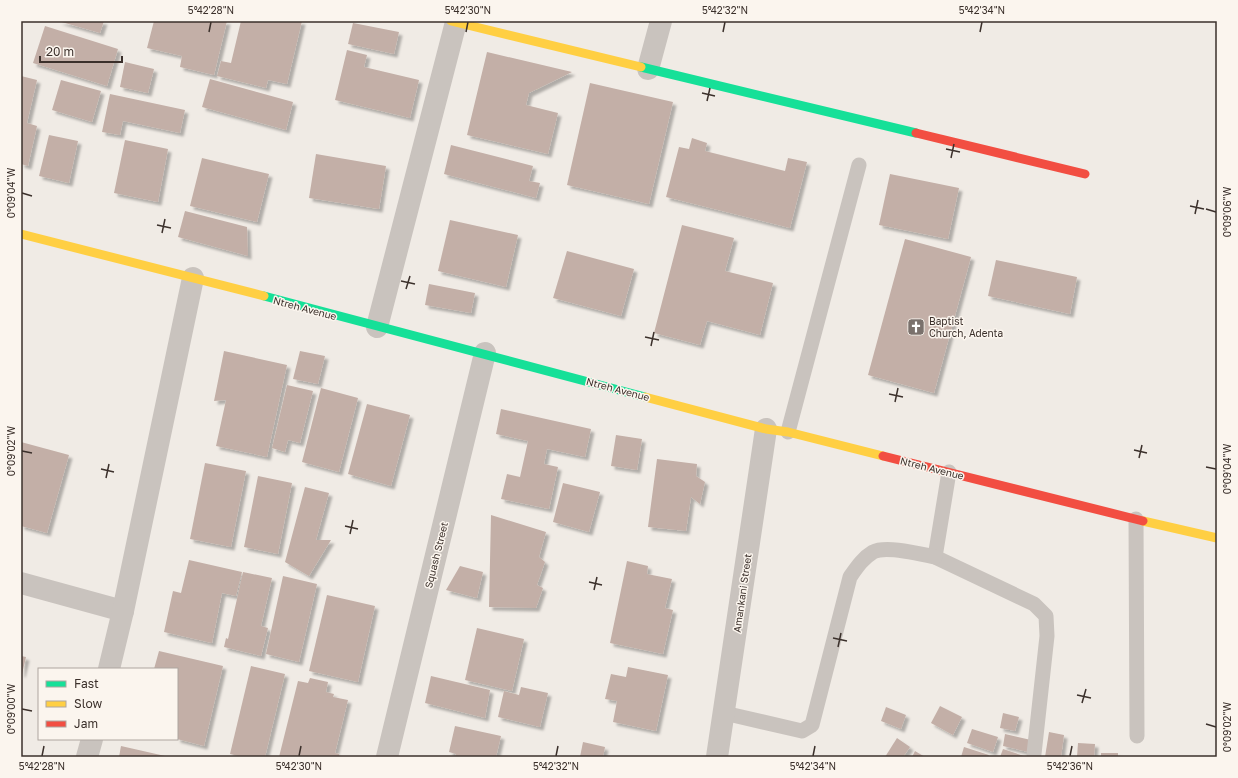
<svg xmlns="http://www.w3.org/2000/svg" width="1238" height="778" viewBox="0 0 1238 778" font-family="'Golos Text',sans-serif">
	<defs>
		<filter id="shadow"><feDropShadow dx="3.5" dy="3.5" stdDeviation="1" flood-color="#0004"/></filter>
	</defs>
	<rect width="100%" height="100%" fill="#f0ebe5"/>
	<g fill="#c3afa7" filter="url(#shadow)">
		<polygon points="58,21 104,21 100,33"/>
		<polygon points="154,21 227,21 214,75 180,67 182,56 147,48"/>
		<polygon points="241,21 302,21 287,84 268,80 266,88 217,76 221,61 231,63"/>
		<polygon points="353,23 399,32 394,54 348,44"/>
		<polygon points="45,26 118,49 107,86 33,63"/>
		<polygon points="347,50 367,55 364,67 419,80 410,118 335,100"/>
		<polygon points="487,52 572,72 529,93 526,105 558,113 548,154 467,135"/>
		<polygon points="125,62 154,69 148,93 120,87"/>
		<polygon points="21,76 37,80 27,123 37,126 28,166 21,164"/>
		<polygon points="210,79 293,102 286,130 202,107"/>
		<polygon points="61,80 101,91 92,122 52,110"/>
		<polygon points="590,83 673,102 649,204 567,185"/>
		<polygon points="110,94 185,110 180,133 123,121 120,135 102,132"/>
		<polygon points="49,135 78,141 69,183 39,176"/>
		<polygon points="692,138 707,143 705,151 785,171 788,158 807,162 790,228 666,197 679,147 689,149"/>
		<polygon points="125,140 168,149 158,202 114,193"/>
		<polygon points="451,145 533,166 529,181 540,183 536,198 444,174"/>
		<polygon points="316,154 386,166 379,209 309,198"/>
		<polygon points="202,158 269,174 257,222 190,206"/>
		<polygon points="890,174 959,188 948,239 879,225"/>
		<polygon points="185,211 247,227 248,256 178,237"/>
		<polygon points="450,220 518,235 506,287 438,271"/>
		<polygon points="682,225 734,238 725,271 773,283 760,335 707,321 700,345 654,333"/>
		<polygon points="905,239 971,257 934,393 868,375"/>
		<polygon points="567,251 634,269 621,316 553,298"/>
		<polygon points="996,260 1077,277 1070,314 988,296"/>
		<polygon points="429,284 475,293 471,313 425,305"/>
		<polygon points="224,351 287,365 267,457 216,446 226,400 214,401"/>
		<polygon points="300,351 325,356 318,384 293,379"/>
		<polygon points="287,385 313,391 300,443 288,440 285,452 272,448"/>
		<polygon points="321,388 358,398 339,472 302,462"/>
		<polygon points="367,404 410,415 391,486 348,474"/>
		<polygon points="501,409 591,429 585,457 547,449 544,464 558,467 549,509 501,499 507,474 520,477 528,441 496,434"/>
		<polygon points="616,435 642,439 637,470 611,466"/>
		<polygon points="21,442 69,455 47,533 21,526"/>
		<polygon points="657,459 697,464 696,476 705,482 700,504 691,497 686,531 648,527"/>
		<polygon points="205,463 246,471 231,547 190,539"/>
		<polygon points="258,476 292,483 278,554 244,547"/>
		<polygon points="563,483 600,492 589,532 553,522"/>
		<polygon points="305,487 329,493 316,540 331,540 309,576 285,562"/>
		<polygon points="491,515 546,532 539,557 545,562 537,585 543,588 536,608 489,607"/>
		<polygon points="189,560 242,572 236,596 222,593 212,643 164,632 173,591 181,593"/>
		<polygon points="627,561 648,566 647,574 672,579 665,608 673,610 663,654 610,643"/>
		<polygon points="460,566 483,572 477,598 446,590"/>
		<polygon points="243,572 272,578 261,626 268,628 261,656 224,647 226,638 228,639"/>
		<polygon points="283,576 317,584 299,662 266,654"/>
		<polygon points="327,595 375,606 358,682 309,671"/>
		<polygon points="477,628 524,639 512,691 465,680"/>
		<polygon points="159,651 223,666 204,746 177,739 177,669 154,669"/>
		<polygon points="21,656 26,657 22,674 21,674"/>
		<polygon points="251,666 285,674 265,757 243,757 230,754"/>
		<polygon points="628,667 668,675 656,731 613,722 617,701 605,699 611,674 626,677"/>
		<polygon points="431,676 490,690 485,718 425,703"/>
		<polygon points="310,678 328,682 326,692 334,694 333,697 348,700 335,753 339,754 339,757 279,757 298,681 308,683"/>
		<polygon points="521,687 548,693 540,727 498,717 504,691 519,695"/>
		<polygon points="940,706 962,717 953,735 931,723"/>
		<polygon points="886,707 906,715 901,729 881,721"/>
		<polygon points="1003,713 1019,717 1015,731 1000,728"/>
		<polygon points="455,726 501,736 496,757 455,757 456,754 449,752"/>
		<polygon points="972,729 998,737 993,752 967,743"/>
		<polygon points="1049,732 1064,735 1061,757 1045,757"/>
		<polygon points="1005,734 1031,740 1028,752 1003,746"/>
		<polygon points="897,738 910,747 903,757 885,757"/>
		<polygon points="583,742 605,747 603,757 580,757"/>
		<polygon points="1078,743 1095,744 1094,757 1077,757"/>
		<polygon points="121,746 165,756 165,757 119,757"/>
		<polygon points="964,747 989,755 988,757 961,757"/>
		<polygon points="1003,749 1027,757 1000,757"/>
		<polygon points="915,751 925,757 912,757"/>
		<rect x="1101" y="753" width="17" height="4"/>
	</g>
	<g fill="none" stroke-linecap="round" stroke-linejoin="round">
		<g stroke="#c9c3be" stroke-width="15">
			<polyline points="788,432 859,165"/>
			<polyline points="949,472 935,557 1034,604 1046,616 1047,636 1034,754"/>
			<polyline points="1136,519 1137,736"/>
			<path d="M724,713L802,731L812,725L850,577C857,567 863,558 873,552C886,545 920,554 935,557"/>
		</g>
		<g stroke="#c9c3be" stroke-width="22">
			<polyline points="648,69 661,21"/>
			<polyline points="377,327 456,22"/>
			<polyline points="21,583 123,611"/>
			<polyline points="109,669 123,611 193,278"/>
			<polyline points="87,757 92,739"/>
			<polyline points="387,757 485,353"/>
			<polyline points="717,757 766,429"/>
		</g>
		<g stroke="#16e098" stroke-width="9">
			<polyline points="641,67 916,133"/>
			<polyline points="264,296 645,397"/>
		</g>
		<g stroke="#ffcf43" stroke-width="9">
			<polyline points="451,21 641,67"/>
			<polyline points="21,234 264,296"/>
			<polyline points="645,397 766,429 788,432 883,456"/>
			<polyline points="1143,521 1217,538"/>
		</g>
		<g stroke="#f24e42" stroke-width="9">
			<polyline points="916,133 1085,174"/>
			<polyline points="883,456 1143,521"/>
		</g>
	</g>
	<path fill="none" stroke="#3b302b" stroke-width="1.5" d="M209,32L211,22M466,32L468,22M723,32L725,22M980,32L982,22M702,93L715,96M707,101L710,88M946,149L960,152M951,158L954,144M22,193L32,196M1190,206L1204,209M1206,209L1216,212M1195,214L1198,200M157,225L171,228M162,233L165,219M401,281L415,284M406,289L410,276M645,337L659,340M651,346L654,332M889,394L903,397M895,402L898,388M1134,450L1147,453M22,451L32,453M1139,458L1142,445M1206,467L1216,469M101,469L114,472M106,478L109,464M345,526L358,529M350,534L353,520M589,582L602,585M594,590L597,577M833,638L847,641M838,647L841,633M1077,695L1091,698M1082,703L1086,689M22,709L32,711M1206,724L1216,727M42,756L44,746M299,756L301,746M556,756L558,746M813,756L815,746M1070,756L1072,746"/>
	<defs>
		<symbol id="church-square" viewBox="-11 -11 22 22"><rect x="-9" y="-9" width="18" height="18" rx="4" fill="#7a716c" stroke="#fbf5ee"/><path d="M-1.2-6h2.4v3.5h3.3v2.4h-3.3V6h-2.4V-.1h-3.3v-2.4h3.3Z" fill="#fff"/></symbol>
	</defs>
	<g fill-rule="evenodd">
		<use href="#church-square" x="906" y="317" width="20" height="20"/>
	</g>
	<g text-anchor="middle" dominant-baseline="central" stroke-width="3" stroke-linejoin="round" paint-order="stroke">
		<g font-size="10" fill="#3b302b" stroke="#fbf5ee">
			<text transform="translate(305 308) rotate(15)">Ntreh Avenue</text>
			<text transform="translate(618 389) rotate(15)">Ntreh Avenue</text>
			<text transform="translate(932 468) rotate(14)">Ntreh Avenue</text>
			<text transform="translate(436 555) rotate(-76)">Squash Street</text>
			<text transform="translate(742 593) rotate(-82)">Amankani Street</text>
		</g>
		<g font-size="10" fill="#3b302b" stroke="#fbf5ee" text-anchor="start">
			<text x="929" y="321">Baptist<tspan x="929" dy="12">Church, Adenta</tspan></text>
		</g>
	</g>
	<rect width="1238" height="778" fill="none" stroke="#fbf5ee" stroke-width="44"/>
	<rect x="38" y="668" width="140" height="72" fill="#fbf5ee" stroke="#aea6a0"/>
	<rect x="46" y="681" width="20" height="6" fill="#16e098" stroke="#aea6a0"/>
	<text x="74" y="688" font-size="12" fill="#3b302b">Fast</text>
	<rect x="46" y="701" width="20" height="6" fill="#ffcf43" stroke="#aea6a0"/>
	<text x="74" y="708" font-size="12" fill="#3b302b">Slow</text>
	<rect x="46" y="721" width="20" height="6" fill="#f24e42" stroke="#aea6a0"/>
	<text x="74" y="728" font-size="12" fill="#3b302b">Jam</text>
	<path d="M40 56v6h82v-6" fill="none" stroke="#3b302b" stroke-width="2"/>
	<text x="46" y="56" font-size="12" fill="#3b302b" stroke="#fbf5ee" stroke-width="3" paint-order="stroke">20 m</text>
	<rect x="22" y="22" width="1194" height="734" fill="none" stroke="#3b302b" stroke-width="1.5"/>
	<g font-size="10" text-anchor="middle" fill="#3b302b">
		<text x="211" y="14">5°42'28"N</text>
		<text x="468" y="14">5°42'30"N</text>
		<text x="725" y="14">5°42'32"N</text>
		<text x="982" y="14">5°42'34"N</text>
		<text transform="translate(11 193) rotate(-90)" y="4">0°09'04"W</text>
		<text transform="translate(1227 212) rotate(-90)" y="4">0°09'06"W</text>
		<text transform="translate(11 451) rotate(-90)" y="4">0°09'02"W</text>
		<text transform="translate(1227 469) rotate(-90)" y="4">0°09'04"W</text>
		<text transform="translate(11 709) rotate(-90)" y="4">0°09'00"W</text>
		<text transform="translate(1227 727) rotate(-90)" y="4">0°09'02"W</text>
		<text x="42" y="770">5°42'28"N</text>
		<text x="299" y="770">5°42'30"N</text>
		<text x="556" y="770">5°42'32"N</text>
		<text x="813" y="770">5°42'34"N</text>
		<text x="1070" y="770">5°42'36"N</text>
	</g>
</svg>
